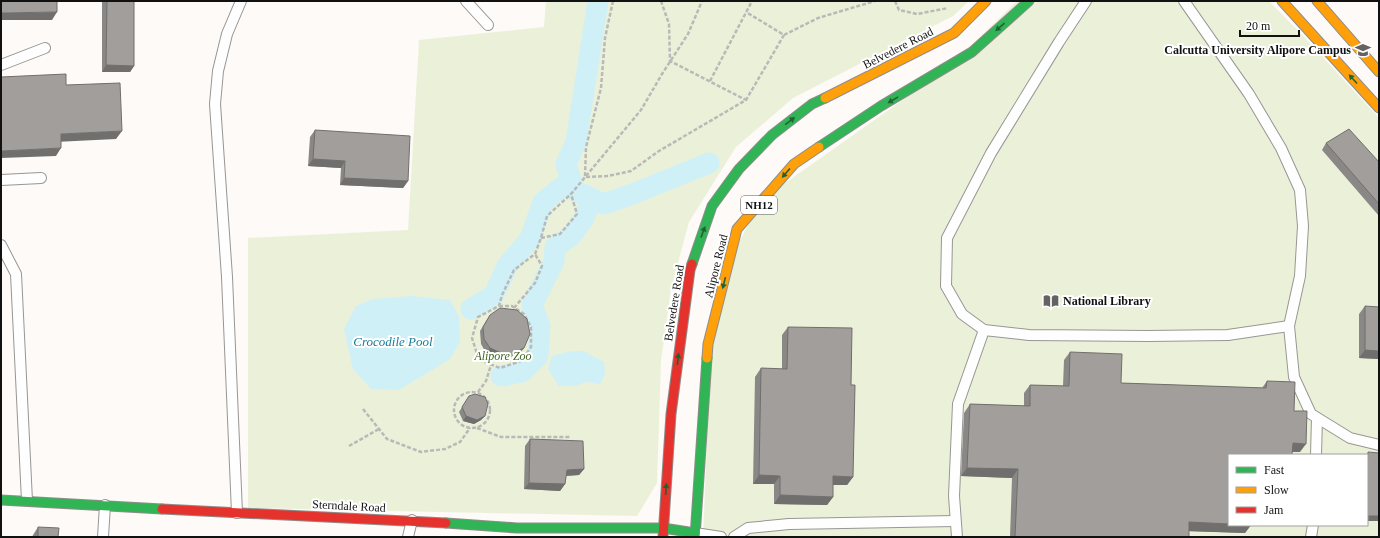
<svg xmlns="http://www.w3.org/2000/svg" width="1380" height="538" viewBox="0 0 1380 538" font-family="'Times New Roman',serif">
	<rect width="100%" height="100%" fill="#fdfaf7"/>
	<g fill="#ebf1d8" fill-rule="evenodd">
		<polygon points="546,1 969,1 953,16 793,98 736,147 689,222 671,289 661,361 657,483 637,516 248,508 248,238 408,230 419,40 544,27"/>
		<path d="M1017,1H1269L1307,40L1379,118V537H703L711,349L734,252L761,200L947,69ZM1229,455H1367V525H1229Z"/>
	</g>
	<g fill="#cef0f6">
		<polygon points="411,296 450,300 459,317 460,342 450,359 399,390 371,389 353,369 344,329 356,306 373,299"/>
		<polygon points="571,351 583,351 604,362 605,374 600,384 586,382 574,386 559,386 548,369 552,356"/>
	</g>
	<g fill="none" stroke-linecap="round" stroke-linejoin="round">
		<g stroke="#cef0f6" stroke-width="21">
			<polyline points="598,1 576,142 566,164 574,190 604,204 635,193 709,163"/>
			<polyline points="471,309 494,295 507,266 530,239 543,202 571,180"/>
			<polyline points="501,376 522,372 538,356 540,326 532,305 554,261 555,247 571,236 583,220 592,199"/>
		</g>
		<defs>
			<g id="lane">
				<polyline points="466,1 488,25"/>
				<polyline points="1086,1 1059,42 991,153 947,238 946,286 962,314 984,330 1029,335 1148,336 1228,335 1289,326"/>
				<polyline points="1184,1 1249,94 1281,148 1300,190 1303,226 1300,276 1289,326 1294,377 1311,414 1350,438 1379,445"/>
				<polyline points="1,65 45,48"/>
				<polyline points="1,180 41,178"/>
				<polyline points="1,245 16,274 27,501"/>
				<polyline points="1316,455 1317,418"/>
				<polyline points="237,513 227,277 215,104 218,71 227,34 241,1"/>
				<polyline points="695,533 721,537"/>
				<polyline points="103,537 105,505"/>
				<polyline points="408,537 412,520"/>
				<polyline points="734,537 748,528 789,524 955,521"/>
				<polyline points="957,537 954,496 958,404 984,330"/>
				<polyline points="1311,537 1313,525"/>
			</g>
			<g id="fast">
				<polyline points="819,147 881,106 972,52 1029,1"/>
				<polyline points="692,264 712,206 739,169 772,135 812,104 825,98"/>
				<polyline points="1,500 162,509"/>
				<polyline points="446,523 517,528 663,528 695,533"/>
				<polyline points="695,537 707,358"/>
			</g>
			<g id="slow">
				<polyline points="1282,1 1379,108"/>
				<polyline points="1317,1 1379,72"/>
				<polyline points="825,98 954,33 986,1"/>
				<polyline points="707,358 708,344 737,229 794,164 819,147"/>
			</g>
			<g id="jam">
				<polyline points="162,509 446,523"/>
				<polyline points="663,537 671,414 690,270 692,264"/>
			</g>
		</defs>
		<use href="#lane" stroke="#979695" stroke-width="12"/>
		<use href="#fast" stroke="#8e8d8b" stroke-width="11"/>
		<use href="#slow" stroke="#8e8d8b" stroke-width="11"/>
		<use href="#jam" stroke="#8e8d8b" stroke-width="11"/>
		<g stroke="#b9b9b8" stroke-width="2.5" stroke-dasharray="4 2" stroke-linecap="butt">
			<polyline points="613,1 605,38 601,88 586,147 585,177 608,176 631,171 659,151 746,100 784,35 746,12"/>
			<polyline points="661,1 669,24 670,61 746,100"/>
			<polyline points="895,1 899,10 917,14 948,8"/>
			<polyline points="784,35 818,18 875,1"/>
			<polyline points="710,81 752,1"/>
			<polyline points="541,238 560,234 577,214 571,194"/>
			<polyline points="499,306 512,306 524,314 531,327 531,347 521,361 500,368 479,360 472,338 478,317 499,306 502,295 514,270 535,254 541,238 547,216 571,194 641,110 662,74 688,34 702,1"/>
			<polyline points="514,308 535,283 542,266 535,254"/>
			<circle cx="472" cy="410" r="18"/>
			<polyline points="478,392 486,381 491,365"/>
			<polyline points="363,409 387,439 421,452 445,449 460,442 470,428"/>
			<polyline points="477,428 501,437 570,437"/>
			<polyline points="349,446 379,429"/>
		</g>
		<use href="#lane" stroke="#fffefe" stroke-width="10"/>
		<use href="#fast" stroke="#30b455" stroke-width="9"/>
		<use href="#slow" stroke="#ff9f0a" stroke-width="9"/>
		<use href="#jam" stroke="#e5322d" stroke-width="9"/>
	</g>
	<g fill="#8a8886">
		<polygon points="103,1 134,1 134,66 130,72 102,72 102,2"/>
		<polygon points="315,130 408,181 403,188 340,185 341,168 308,166 310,137"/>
		<polygon points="1326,143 1379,162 1379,216 1322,150"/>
		<polygon points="1365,306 1379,359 1359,358 1359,314"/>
		<polygon points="490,315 521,352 504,360 486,353 481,344 480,331"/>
		<polygon points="788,327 851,385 853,477 847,485 833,485 833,497 827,505 774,504 774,484 753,484 755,377 761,368 782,369 782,335"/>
		<polygon points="1070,352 1121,383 1262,388 1267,381 1294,411 1300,452 1292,452 1229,525 1251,525 1245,533 1189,531 1189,537 1010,537 1012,478 961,476 964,413 970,404 1024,406 1024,393 1030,385 1063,386 1064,360"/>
		<polygon points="469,396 485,416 481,420 474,424 463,421 459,412"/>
		<polygon points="530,439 584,469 579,475 566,476 565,484 560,491 524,489 525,446"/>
		<polygon points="38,527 58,537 32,537 33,535"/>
	</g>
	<g fill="#716f6d">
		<polygon points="57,12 52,20 1,20 1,13"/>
		<polygon points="106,65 134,66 130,72 102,72"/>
		<polygon points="122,131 116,139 55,142 61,134"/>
		<polygon points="61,148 56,156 1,158 1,151"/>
		<polygon points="313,159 345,161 341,168 308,166"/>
		<polygon points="344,178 408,181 403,188 340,185"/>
		<polygon points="490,348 524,348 521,352 504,360 486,353"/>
		<polygon points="1365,350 1379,351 1379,359 1359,358"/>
		<polygon points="466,416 485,416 481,420 474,424 463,421"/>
		<polygon points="1293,443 1306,444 1300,452 1287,452"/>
		<polygon points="967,468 1018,469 1012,478 961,476"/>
		<polygon points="584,469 579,475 562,476 567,470"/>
		<polygon points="759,475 780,476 774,484 753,484"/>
		<polygon points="833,476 853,477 847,485 827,485"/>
		<polygon points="529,483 565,484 560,491 524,489"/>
		<polygon points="780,495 833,497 827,505 774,504"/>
		<rect x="1367" y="516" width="12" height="5"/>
		<polygon points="1189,522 1229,524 1229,525 1251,525 1245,533 1183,531"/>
	</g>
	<g fill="#a19e9c" stroke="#716f6d">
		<polygon points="1,1 57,1 57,12 1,13"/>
		<polygon points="107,1 134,1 134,66 106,65"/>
		<polygon points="66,74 66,85 120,83 122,131 61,134 61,148 1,151 1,77"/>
		<polygon points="1349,129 1379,162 1379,204 1326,143"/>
		<polygon points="315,130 410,136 408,181 344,178 345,161 313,159"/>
		<polygon points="1365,306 1379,307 1379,351 1365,350"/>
		<polygon points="500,308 517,310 527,319 530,334 524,348 508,356 490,348 484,339 483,327 490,315"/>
		<polygon points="788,327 852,328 851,385 855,385 853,477 833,476 833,497 780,495 780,476 759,475 761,368 787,369"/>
		<polygon points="1070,352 1122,354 1121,383 1266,388 1267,381 1295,382 1294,411 1307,411 1306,444 1293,443 1292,455 1229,455 1229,524 1189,522 1189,537 1015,537 1018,469 967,468 970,404 1030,406 1030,385 1069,386"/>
		<polygon points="475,394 485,397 488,404 485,416 477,420 466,416 462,407 469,396"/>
		<polygon points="530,439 583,441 584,469 567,470 565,484 529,483"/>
		<polygon points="1368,452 1379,453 1379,516 1367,516 1367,466"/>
		<polygon points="38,527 59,528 58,537 38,537"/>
	</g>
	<defs><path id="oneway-solid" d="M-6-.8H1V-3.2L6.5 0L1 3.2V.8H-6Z"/></defs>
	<g fill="#206233">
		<use href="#oneway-solid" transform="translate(1000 27) rotate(139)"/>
		<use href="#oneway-solid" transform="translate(1353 79) rotate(-132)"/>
		<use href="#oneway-solid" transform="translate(893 100) rotate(149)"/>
		<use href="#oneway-solid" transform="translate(790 121) rotate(-37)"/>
		<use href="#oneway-solid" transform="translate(786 173) rotate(131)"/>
		<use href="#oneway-solid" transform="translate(703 232) rotate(-70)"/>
		<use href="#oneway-solid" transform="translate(724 283) rotate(104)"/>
		<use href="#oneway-solid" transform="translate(678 359) rotate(-83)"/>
		<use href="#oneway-solid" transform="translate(666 489) rotate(-86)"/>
	</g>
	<defs>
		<symbol id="university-bare" viewBox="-9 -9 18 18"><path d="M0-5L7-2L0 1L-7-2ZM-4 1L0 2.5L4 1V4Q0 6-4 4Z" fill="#646362" stroke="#fff" stroke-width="2.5" paint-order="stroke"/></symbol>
		<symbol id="library-bare" viewBox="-9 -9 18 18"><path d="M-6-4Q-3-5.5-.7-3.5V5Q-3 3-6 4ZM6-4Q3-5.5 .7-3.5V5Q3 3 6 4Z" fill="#646362" stroke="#fff" stroke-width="2.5" paint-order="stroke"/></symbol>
	</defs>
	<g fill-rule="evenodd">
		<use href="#university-bare" x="1352" y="39" width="22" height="22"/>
		<use href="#library-bare" x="1040" y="290" width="22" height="22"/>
	</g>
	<g text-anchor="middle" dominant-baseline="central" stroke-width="4" stroke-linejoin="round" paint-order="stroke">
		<rect fill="#fff" stroke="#585858" stroke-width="1" x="741" y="196" width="36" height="18" rx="3"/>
		<g font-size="11" font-weight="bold" fill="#111">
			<text x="759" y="205">NH12</text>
		</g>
		<g font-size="12" fill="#111" stroke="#fff">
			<text transform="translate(898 48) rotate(-27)">Belvedere Road</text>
			<text transform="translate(716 266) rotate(-76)">Alipore Road</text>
			<text transform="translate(674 303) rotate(-81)">Belvedere Road</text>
			<text transform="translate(349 506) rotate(3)">Sterndale Road</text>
		</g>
		<g font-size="12" font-weight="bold" fill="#111" stroke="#fff" text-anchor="end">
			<text x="1351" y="50">Calcutta University Alipore Campus</text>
			<text x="1063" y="301" text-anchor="start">National Library</text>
		</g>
		<g font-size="12" font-style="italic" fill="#3e6821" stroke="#fff">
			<text x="503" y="356">Alipore Zoo</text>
		</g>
		<g font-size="13" font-style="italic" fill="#1a7b9a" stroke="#fff">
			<text x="393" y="341">Crocodile Pool</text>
		</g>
	</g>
	<rect width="1380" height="538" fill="none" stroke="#111111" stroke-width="4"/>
	<rect x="1228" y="454" width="140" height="72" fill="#ffffff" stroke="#a0a0a0"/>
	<rect x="1236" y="467" width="20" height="6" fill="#30b455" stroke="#a0a0a0"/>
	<text x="1264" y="474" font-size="12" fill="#111111">Fast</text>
	<rect x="1236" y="487" width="20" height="6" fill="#ff9f0a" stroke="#a0a0a0"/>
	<text x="1264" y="494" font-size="12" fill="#111111">Slow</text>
	<rect x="1236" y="507" width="20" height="6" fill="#e5322d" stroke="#a0a0a0"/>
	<text x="1264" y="514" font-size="12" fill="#111111">Jam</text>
	<path d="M1240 30v6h59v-6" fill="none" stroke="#111111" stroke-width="2"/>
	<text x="1246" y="30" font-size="12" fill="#111111" stroke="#ffffff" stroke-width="3" paint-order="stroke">20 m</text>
</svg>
